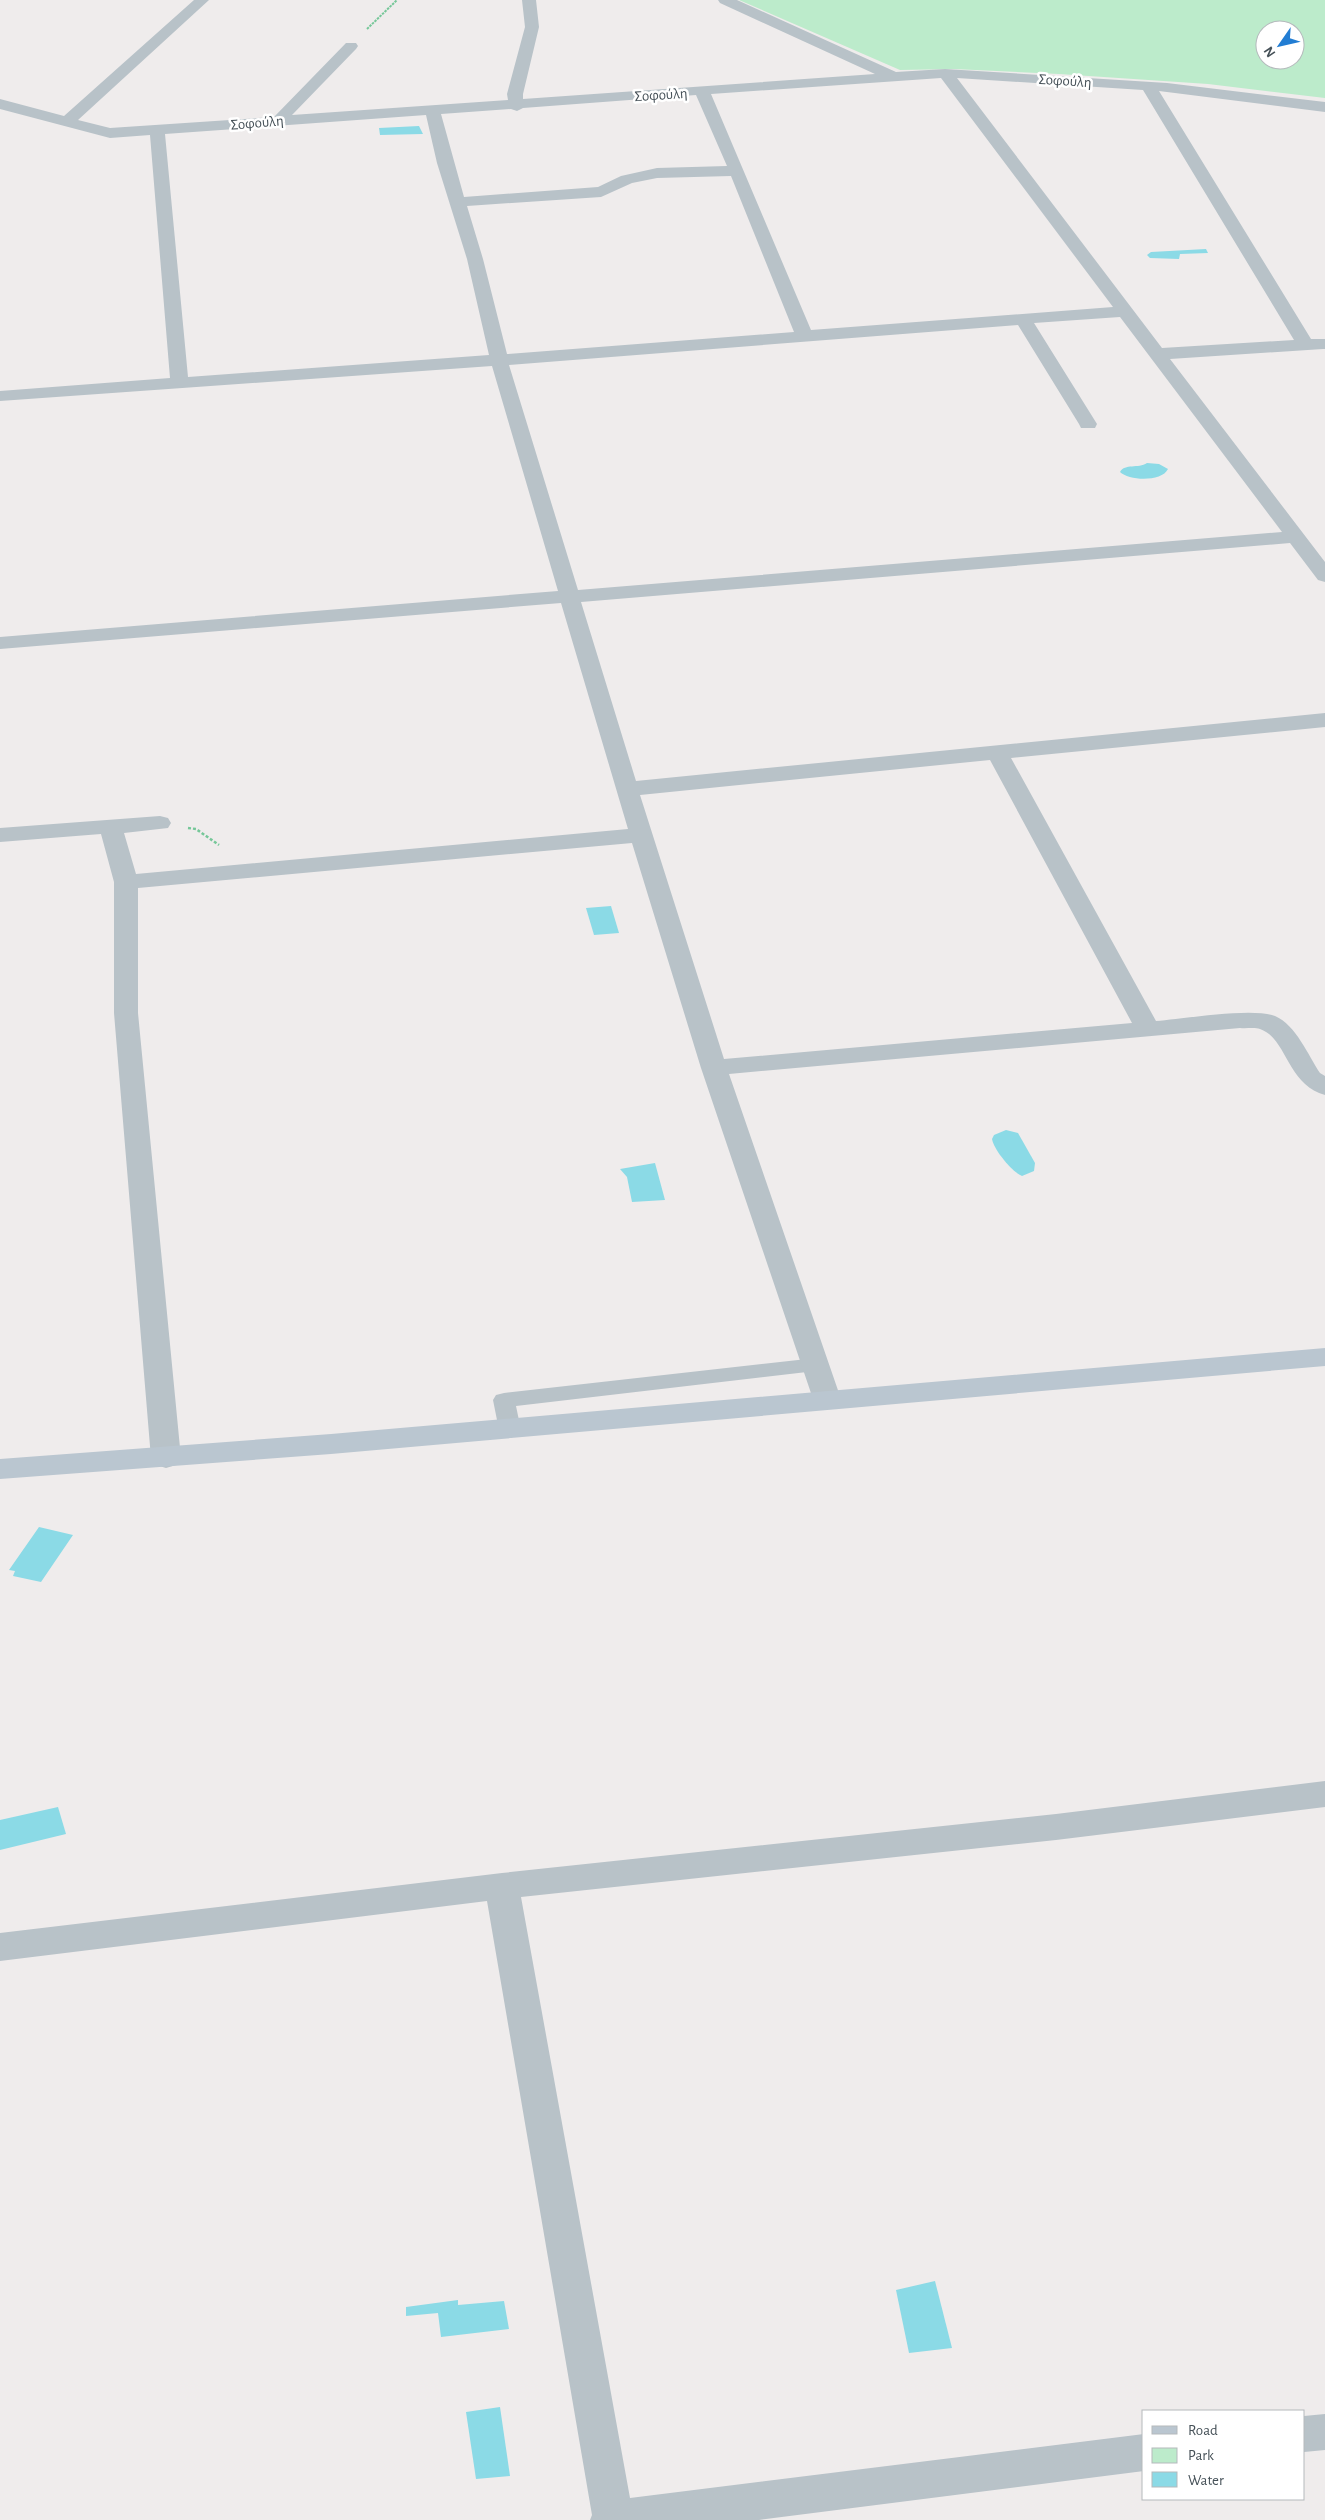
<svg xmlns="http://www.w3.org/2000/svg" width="1325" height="2520" viewBox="0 0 1325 2520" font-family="'Alegreya Sans',sans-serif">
	<rect width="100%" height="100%" fill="#efecec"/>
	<path fill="#bcebcb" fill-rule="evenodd" d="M739,0H1325V98L1208,84L1059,74L954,69L900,70ZM1265,30H1295V60H1265Z"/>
	<g fill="#8bdae6">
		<polygon points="419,126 423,134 380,135 379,128"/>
		<polygon points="1206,249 1208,253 1180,254 1179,259 1150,258 1147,255 1151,252"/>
		<path d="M1147,463L1159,464L1168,469C1162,482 1129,481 1120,472C1125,463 1138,469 1147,463Z"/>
		<polygon points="611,906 619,933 594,935 586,908"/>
		<path d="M1006,1130L1018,1133L1035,1163L1034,1171L1022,1176C1012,1172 994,1150 992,1139L994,1135Z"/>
		<polygon points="655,1163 665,1200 632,1202 627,1177 620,1169"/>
		<polygon points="39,1527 73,1535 41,1582 13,1576 15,1571 9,1570"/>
		<polygon points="58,1807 66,1834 0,1850 0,1820"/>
		<polygon points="935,2281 952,2348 909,2353 896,2290"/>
		<polygon points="458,2300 458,2305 504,2301 509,2329 441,2337 438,2313 406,2316 406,2307"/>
		<polygon points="500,2407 510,2476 476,2479 466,2412"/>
	</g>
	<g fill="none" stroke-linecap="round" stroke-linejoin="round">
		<polyline stroke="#76c799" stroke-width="2" stroke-dasharray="2.5 1" stroke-linecap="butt" points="367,29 397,0"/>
		<polyline stroke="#76c799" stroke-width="2.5" stroke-dasharray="3 2" stroke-linecap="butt" points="188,828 196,829 219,845"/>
		<polygon fill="#b8c2c8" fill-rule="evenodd" points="816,1358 824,1360 827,1365 824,1370 516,1406 521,1430 518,1435 510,1438 502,1435 499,1430 493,1400 496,1395 504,1393"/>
		<g fill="#b8c2c8" fill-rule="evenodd">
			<path d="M194,0H209L78,120L110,128L274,117L346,43H356L358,46L356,49L292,115L508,100L507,94L525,27L522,0H536L539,27L523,94V99L875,74L720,3L718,0H737L896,72L945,69L1167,83L1325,102V112L1159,91L1311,339H1325V349H1323L1170,359L1325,562V582L1318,580L1290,543L581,602L636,781L1325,713V727L1011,758L1156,1021C1183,1019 1252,1007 1275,1016C1296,1025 1308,1055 1320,1073L1325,1076V1095C1287,1085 1287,1038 1260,1029C1254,1027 1246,1029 1240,1028L729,1074L841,1399L837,1406L827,1409L817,1406L813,1399L701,1068L632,843L138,888V1013L181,1458L176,1465L166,1468L156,1465L151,1458L114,1013V882L101,834L0,842V828L160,816L168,818L171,823L168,828L124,833L136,874L628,829L561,603L0,649V637L558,591L492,366L0,401V391L170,378L150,135L110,138L0,109V99L64,116ZM941,78L1113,307L811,330L711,94ZM957,78L1143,90L1294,340L1162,348ZM696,95L727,166L657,168L621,176L598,187L464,197L441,114L511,109L517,111L523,108ZM426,115L437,163L467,259L489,355L188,377L165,134ZM731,176L794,332L507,354L483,259L467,206L601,197L632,183L657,178ZM1120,317L1282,532L578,590L509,365L1018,325L1079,424L1081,428H1095L1097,424L1034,323ZM990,760L1132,1023L724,1059L640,795Z"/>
			<polygon points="1325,1781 1325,1807 1056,1840 521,1897 630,2498 1144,2434 1144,2471 759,2520 590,2520 592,2515 487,1901 0,1961 0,1933 502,1873 1056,1814"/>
			<polygon points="1325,2414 1325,2450 1304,2452 1304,2416"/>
		</g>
		<polygon fill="#bac6d0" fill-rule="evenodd" points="1325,1348 1325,1366 331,1454 0,1479 0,1459 331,1434"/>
	</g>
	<g text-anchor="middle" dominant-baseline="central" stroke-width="5" stroke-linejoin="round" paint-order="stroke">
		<g font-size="15" fill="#465158" stroke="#fff">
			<text transform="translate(1065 81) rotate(4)">Σοφούλη</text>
			<text transform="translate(661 95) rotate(-4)">Σοφούλη</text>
			<text transform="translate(257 123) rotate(-5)">Σοφούλη</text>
		</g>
	</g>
	<rect x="1142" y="2410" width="162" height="90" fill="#ffffff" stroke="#b5b9bc"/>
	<rect x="1152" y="2426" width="25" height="8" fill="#bac6d0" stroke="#b5b9bc"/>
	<text x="1188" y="2435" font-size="15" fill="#465158">Road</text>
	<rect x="1152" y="2448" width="25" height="15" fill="#bcebcb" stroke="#b5b9bc"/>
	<text x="1188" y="2460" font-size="15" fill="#465158">Park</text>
	<rect x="1152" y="2472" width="25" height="15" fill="#8bdae6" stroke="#b5b9bc"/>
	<text x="1188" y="2485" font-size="15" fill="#465158">Water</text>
	<g transform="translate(1280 45) rotate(236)"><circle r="24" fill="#ffffff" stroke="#b5b9bc"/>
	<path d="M0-4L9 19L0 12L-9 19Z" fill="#227dd3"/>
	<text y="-8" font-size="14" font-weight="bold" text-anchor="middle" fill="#465158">N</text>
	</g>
</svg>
